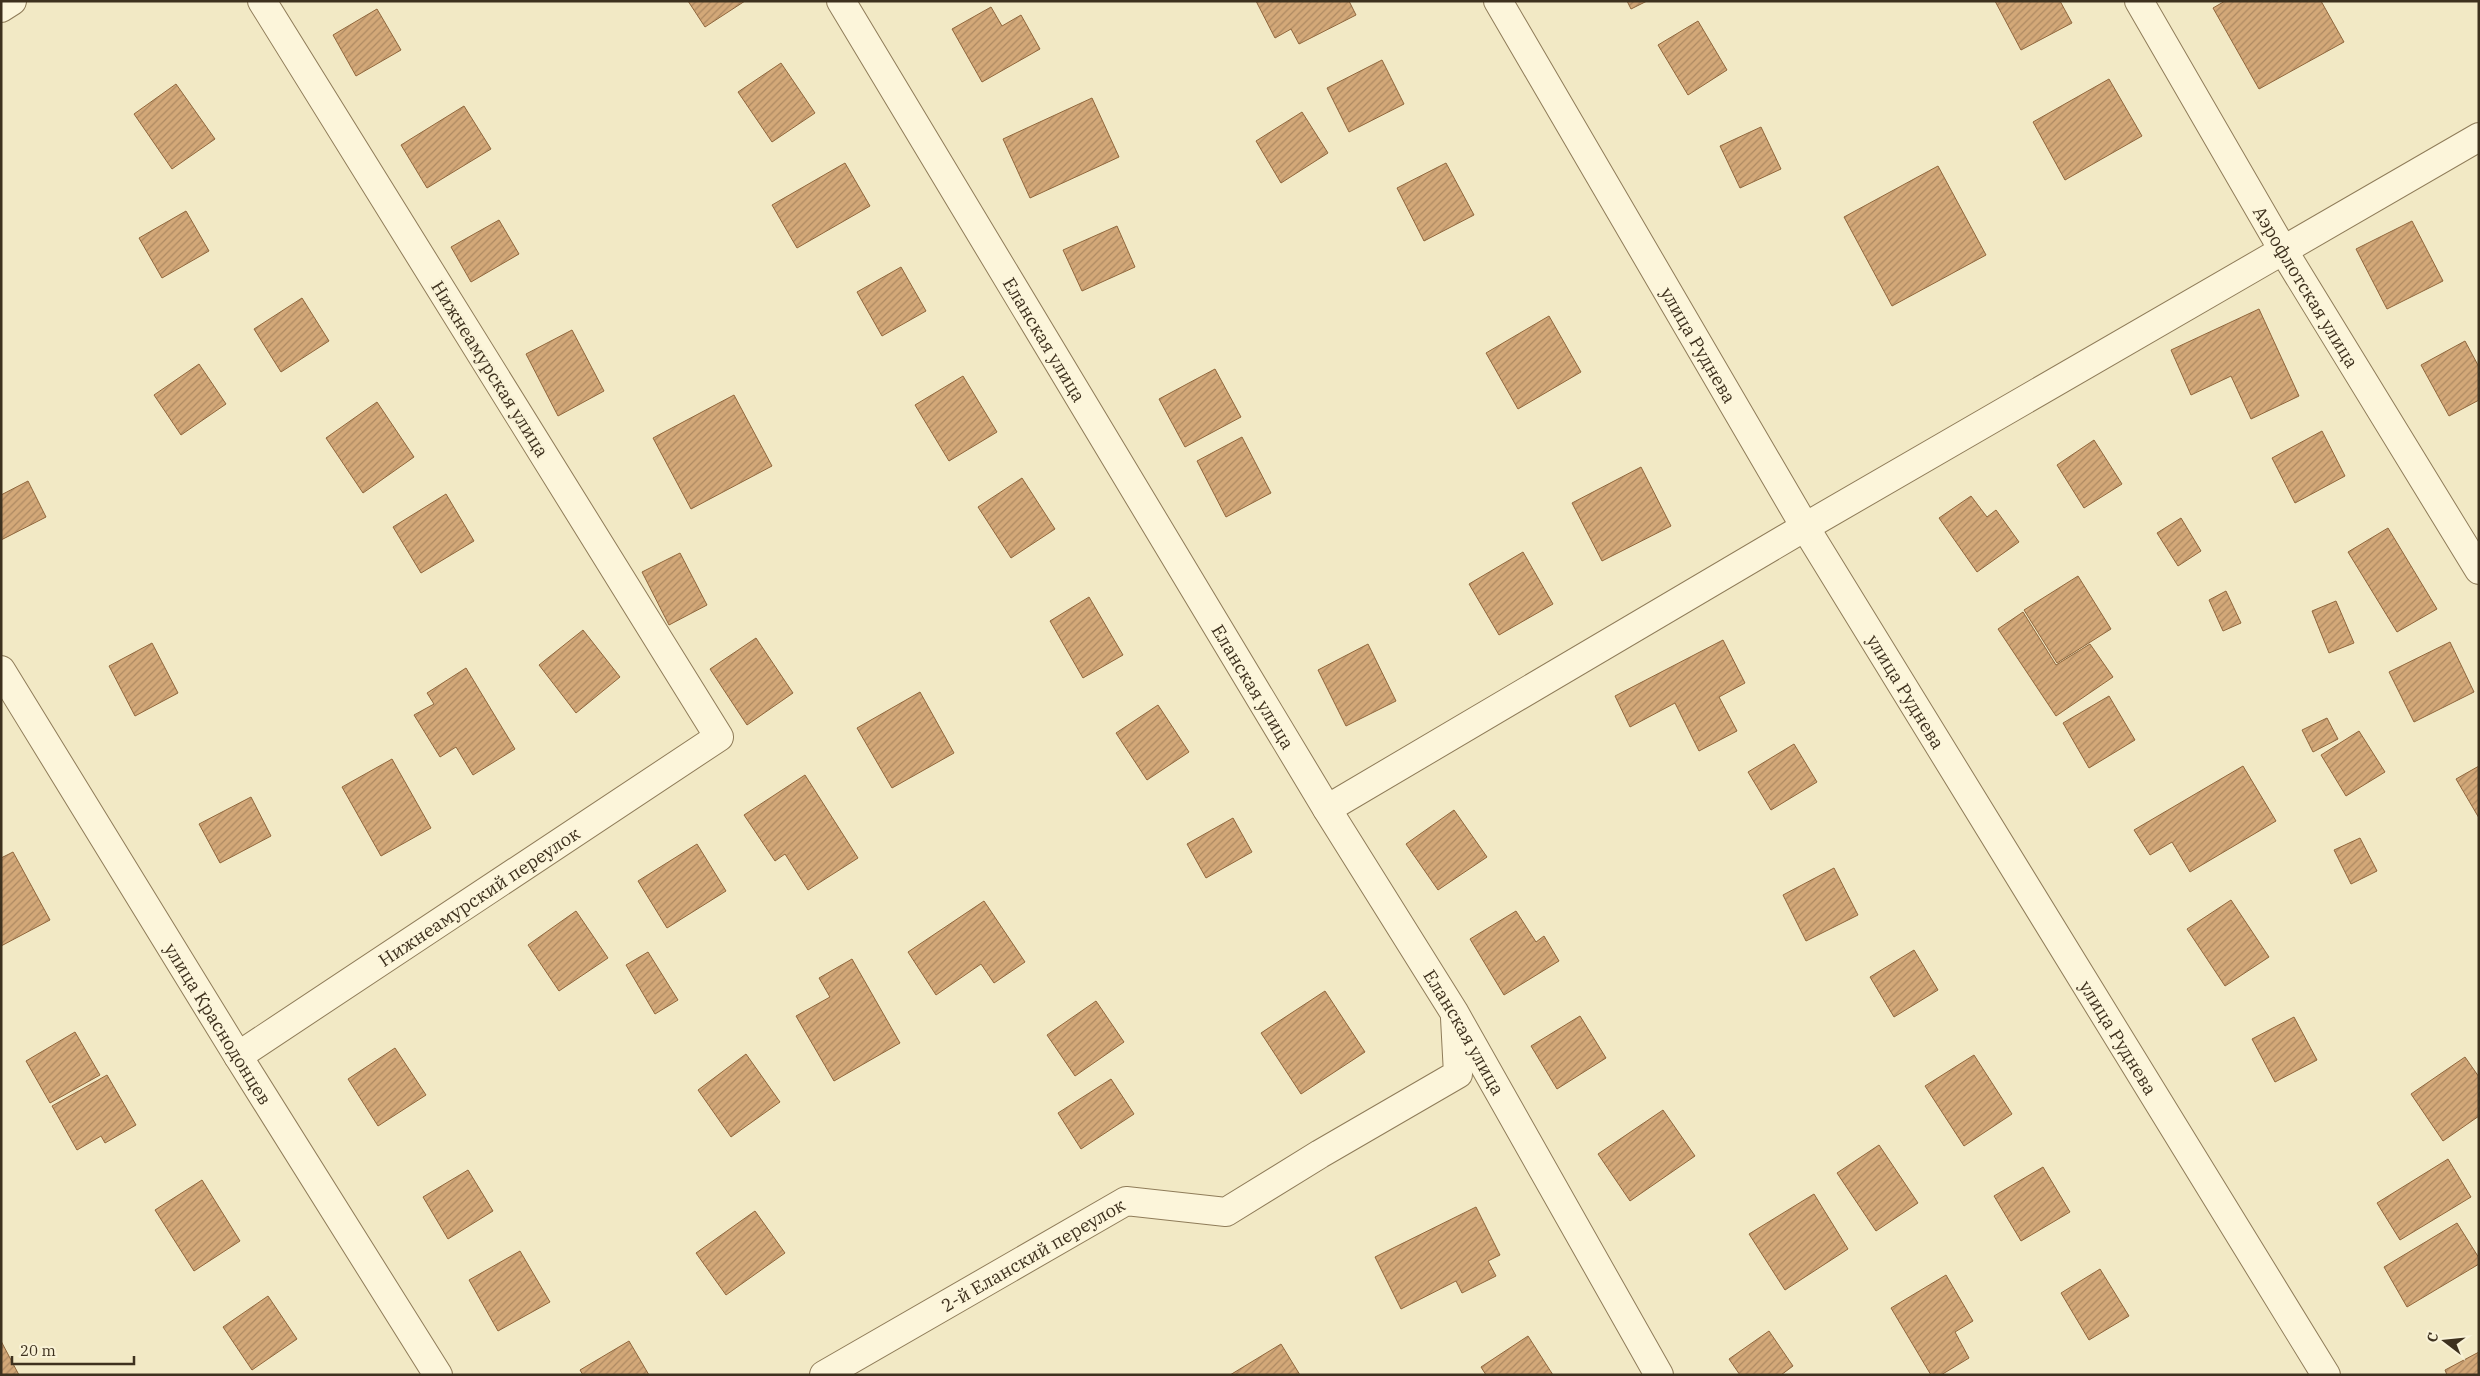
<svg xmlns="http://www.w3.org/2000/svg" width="2480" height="1376" viewBox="0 0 2480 1376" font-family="'IBM Plex Serif',serif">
	<defs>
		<pattern id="building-hatch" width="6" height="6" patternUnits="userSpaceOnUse" patternTransform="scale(1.25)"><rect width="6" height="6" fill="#d3a878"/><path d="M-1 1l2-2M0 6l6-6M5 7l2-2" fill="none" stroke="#ad8962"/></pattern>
	</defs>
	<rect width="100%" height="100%" fill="#f2e9c5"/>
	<g fill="url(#building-hatch)" stroke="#90673d">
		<polygon points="688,1 745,1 705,27"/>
		<polygon points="1256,1 1349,1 1356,15 1299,44 1291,29 1275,38"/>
		<polygon points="1627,1 1647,1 1631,9"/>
		<polygon points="1995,1 2060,1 2072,23 2021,50"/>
		<polygon points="2225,1 2321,1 2344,42 2259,89 2213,8"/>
		<polygon points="991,7 1002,26 1021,15 1040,49 982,82 952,29"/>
		<polygon points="377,9 401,50 356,76 333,35"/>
		<polygon points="1698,21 1727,70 1688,95 1658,45"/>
		<polygon points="1382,60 1404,104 1349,132 1327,88"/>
		<polygon points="781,63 815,113 772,142 738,92"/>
		<polygon points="2109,79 2142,136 2065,180 2033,122"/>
		<polygon points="176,84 215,139 172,169 134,114"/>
		<polygon points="1092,98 1119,157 1030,198 1003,139"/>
		<polygon points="464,106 491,149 427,188 401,145"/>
		<polygon points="1302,112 1328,153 1281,183 1256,141"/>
		<polygon points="1761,127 1781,169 1740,188 1720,146"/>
		<polygon points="845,163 870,206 797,248 772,205"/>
		<polygon points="1446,163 1474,215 1424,241 1397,188"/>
		<polygon points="1938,166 1986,255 1892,306 1844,217"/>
		<polygon points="186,211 209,251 162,278 139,238"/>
		<polygon points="499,220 519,254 471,282 451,247"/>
		<polygon points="2412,221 2443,281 2387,309 2356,249"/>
		<polygon points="1117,226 1135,267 1082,291 1063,250"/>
		<polygon points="901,267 926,311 882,336 857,292"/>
		<polygon points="302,298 329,341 281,372 254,329"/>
		<polygon points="2259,309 2299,396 2251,419 2231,376 2191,395 2171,350"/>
		<polygon points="1549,316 1581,372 1518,409 1486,353"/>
		<polygon points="572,330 604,391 558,416 526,354"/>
		<polygon points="2465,341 2479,367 2479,400 2449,416 2421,365"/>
		<polygon points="199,364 226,404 181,435 154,395"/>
		<polygon points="1215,369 1241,417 1185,447 1159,399"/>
		<polygon points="963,376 997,432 949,461 915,405"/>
		<polygon points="734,395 772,466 691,509 653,438"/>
		<polygon points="377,402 414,457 363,493 326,438"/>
		<polygon points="2322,431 2345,476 2295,503 2272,458"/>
		<polygon points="1242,437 1271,493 1226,517 1197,461"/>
		<polygon points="2094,440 2122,484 2084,508 2057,465"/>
		<polygon points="1641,467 1671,526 1602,561 1572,503"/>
		<polygon points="1022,478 1055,529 1011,558 978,507"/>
		<polygon points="28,481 46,517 1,540 1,495"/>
		<polygon points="446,494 474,541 421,573 393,527"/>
		<polygon points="1971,496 1987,517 1996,510 2019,542 1977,572 1939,518"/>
		<polygon points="2181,518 2201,551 2178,566 2157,533"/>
		<polygon points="2388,528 2437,609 2397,632 2348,552"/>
		<polygon points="1523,552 1553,604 1499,635 1469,584"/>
		<polygon points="680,553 707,605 669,625 642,572"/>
		<polygon points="2078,576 2111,629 2057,663 2024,610"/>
		<polygon points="2226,591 2241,623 2223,631 2209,600"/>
		<polygon points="1089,597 1123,655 1083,678 1050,621"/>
		<polygon points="2336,601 2354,643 2329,653 2312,611"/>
		<polygon points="2023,612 2056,665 2090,644 2113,677 2056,716 1998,629"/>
		<polygon points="583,630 620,677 576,713 539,665"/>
		<polygon points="756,638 793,693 747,725 710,669"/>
		<polygon points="1723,640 1745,683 1719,697 1737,731 1699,751 1675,703 1630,727 1615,696"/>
		<polygon points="2450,642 2474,692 2414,722 2389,672"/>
		<polygon points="152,643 178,693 135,716 109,666"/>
		<polygon points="1368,644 1396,701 1346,726 1318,670"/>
		<polygon points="466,668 515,749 473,775 456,747 440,757 414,715 434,704 427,693"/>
		<polygon points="920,692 954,753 892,788 857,728"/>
		<polygon points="2109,696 2135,740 2089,768 2063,723"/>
		<polygon points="1158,705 1189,752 1147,780 1116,733"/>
		<polygon points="2327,718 2338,739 2313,752 2302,730"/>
		<polygon points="2359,731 2385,772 2346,796 2321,755"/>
		<polygon points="1794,744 1817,782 1771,810 1748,772"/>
		<polygon points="392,759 431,828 381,856 342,787"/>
		<polygon points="2243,766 2276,821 2190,872 2172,842 2150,855 2134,830"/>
		<polygon points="2479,766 2479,818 2456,779"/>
		<polygon points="805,775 858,858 808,890 785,854 775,861 744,815"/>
		<polygon points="251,797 271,836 220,863 199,824"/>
		<polygon points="1454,810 1487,857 1438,890 1406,844"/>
		<polygon points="1233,818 1252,852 1206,878 1187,844"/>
		<polygon points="2360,838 2377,871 2351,884 2334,850"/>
		<polygon points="697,844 726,891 667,928 638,881"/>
		<polygon points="13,852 50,920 1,946 1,858"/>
		<polygon points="1834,868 1858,915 1806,941 1783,895"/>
		<polygon points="2231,900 2269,957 2225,986 2187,929"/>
		<polygon points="984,901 1025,962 994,983 981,964 936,995 908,952"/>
		<polygon points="576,911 608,958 559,991 528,945"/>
		<polygon points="1516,911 1536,942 1544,936 1559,961 1504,995 1470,939"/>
		<polygon points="1914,950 1938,990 1894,1017 1870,977"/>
		<polygon points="648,952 678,1000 655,1014 626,965"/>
		<polygon points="852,959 900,1043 834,1081 796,1016 830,997 819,978"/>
		<polygon points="1325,991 1365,1052 1301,1094 1261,1033"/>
		<polygon points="1096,1001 1124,1042 1075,1076 1047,1035"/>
		<polygon points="1580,1016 1606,1058 1557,1089 1531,1046"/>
		<polygon points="2294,1017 2317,1060 2275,1082 2252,1039"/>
		<polygon points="75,1032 100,1075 50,1103 26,1061"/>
		<polygon points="395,1048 426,1095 378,1126 348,1079"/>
		<polygon points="746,1054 780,1102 731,1137 698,1090"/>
		<polygon points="1974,1055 2012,1114 1964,1146 1925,1086"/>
		<polygon points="2465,1057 2479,1077 2479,1116 2443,1141 2411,1094"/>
		<polygon points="107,1075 136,1125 105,1143 101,1136 77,1150 52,1106"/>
		<polygon points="1111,1079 1134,1114 1081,1149 1058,1113"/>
		<polygon points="1663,1110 1695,1156 1630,1201 1598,1154"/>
		<polygon points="1879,1145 1918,1203 1876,1231 1837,1173"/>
		<polygon points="2448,1159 2471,1197 2400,1240 2377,1203"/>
		<polygon points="2043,1167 2070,1212 2021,1241 1994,1196"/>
		<polygon points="468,1170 493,1211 448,1239 423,1197"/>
		<polygon points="202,1180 240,1241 194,1271 155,1210"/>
		<polygon points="1814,1194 1848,1249 1785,1290 1749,1234"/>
		<polygon points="1476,1207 1500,1255 1488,1261 1496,1276 1462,1293 1456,1281 1401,1309 1375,1257"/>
		<polygon points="755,1211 785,1253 726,1295 696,1253"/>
		<polygon points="2457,1223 2479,1258 2479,1264 2407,1307 2384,1267"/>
		<polygon points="520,1251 550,1302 498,1331 469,1280"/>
		<polygon points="2100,1269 2129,1316 2089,1340 2061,1293"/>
		<polygon points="1946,1275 1973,1321 1955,1332 1969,1358 1941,1375 1931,1375 1891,1308"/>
		<polygon points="268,1296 297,1339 252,1370 223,1327"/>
		<polygon points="1769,1331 1793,1366 1781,1375 1740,1375 1729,1359"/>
		<polygon points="1528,1336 1553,1375 1486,1375 1481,1367"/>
		<polygon points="1,1341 19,1375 1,1375"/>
		<polygon points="629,1341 649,1375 583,1375 580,1370"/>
		<polygon points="1281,1344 1300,1375 1230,1375"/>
		<polygon points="2479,1352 2479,1375 2447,1375 2445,1370"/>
	</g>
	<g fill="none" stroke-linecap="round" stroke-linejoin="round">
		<defs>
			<g id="minor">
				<path id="s1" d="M841,1L1327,809L1454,1012L1659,1375"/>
				<path id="s2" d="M1498,1L1805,527L2326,1375"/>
				<path id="s3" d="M2139,1L2283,250L2479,570"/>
				<polyline points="1,8 12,1"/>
				<path id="s4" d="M1,670L238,1056L438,1375"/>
				<polyline points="1327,809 1805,527 2479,137"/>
				<path id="s5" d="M238,1056L719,737L262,1"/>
				<path id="s6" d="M824,1375L1126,1201L1226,1212L1320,1154L1458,1074L1455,1018"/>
			</g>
		</defs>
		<use href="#minor" stroke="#8f7c59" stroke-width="30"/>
		<use href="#minor" stroke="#fcf5da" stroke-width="28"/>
	</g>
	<g text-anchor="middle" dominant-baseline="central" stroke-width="5" stroke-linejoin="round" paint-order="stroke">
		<g font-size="18" fill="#3e311e" stroke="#f9f2d6">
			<text stroke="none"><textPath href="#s3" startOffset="331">Аэрофлотская улица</textPath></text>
			<text stroke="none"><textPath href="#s1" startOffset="395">Еланская улица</textPath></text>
			<text stroke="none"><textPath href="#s2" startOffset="398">улица Руднева</textPath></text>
			<text transform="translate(490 369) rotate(58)">Нижнеамурская улица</text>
			<text stroke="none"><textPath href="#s1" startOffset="800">Еланская улица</textPath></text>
			<text stroke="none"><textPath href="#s2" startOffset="802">улица Руднева</textPath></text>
			<text stroke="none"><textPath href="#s5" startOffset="289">Нижнеамурский переулок</textPath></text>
			<text stroke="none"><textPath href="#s4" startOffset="415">улица Краснодонцев</textPath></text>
			<text stroke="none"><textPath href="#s1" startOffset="1205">Еланская улица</textPath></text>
			<text stroke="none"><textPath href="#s2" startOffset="1208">улица Руднева</textPath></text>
			<text stroke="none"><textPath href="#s6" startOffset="241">2-й Еланский переулок</textPath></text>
		</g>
	</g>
	<rect width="2480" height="1376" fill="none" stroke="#3e311e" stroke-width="5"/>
	<g transform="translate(2445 1341) rotate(286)" stroke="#f9f2d6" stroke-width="4" paint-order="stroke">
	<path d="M0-4L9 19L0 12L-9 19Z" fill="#3e311e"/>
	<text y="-8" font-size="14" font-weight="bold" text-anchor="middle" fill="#3e311e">С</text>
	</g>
	<path d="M12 1356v8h122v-8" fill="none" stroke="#3e311e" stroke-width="2.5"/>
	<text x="20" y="1356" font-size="15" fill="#3e311e" stroke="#f9f2d6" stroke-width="4" paint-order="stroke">20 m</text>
</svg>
